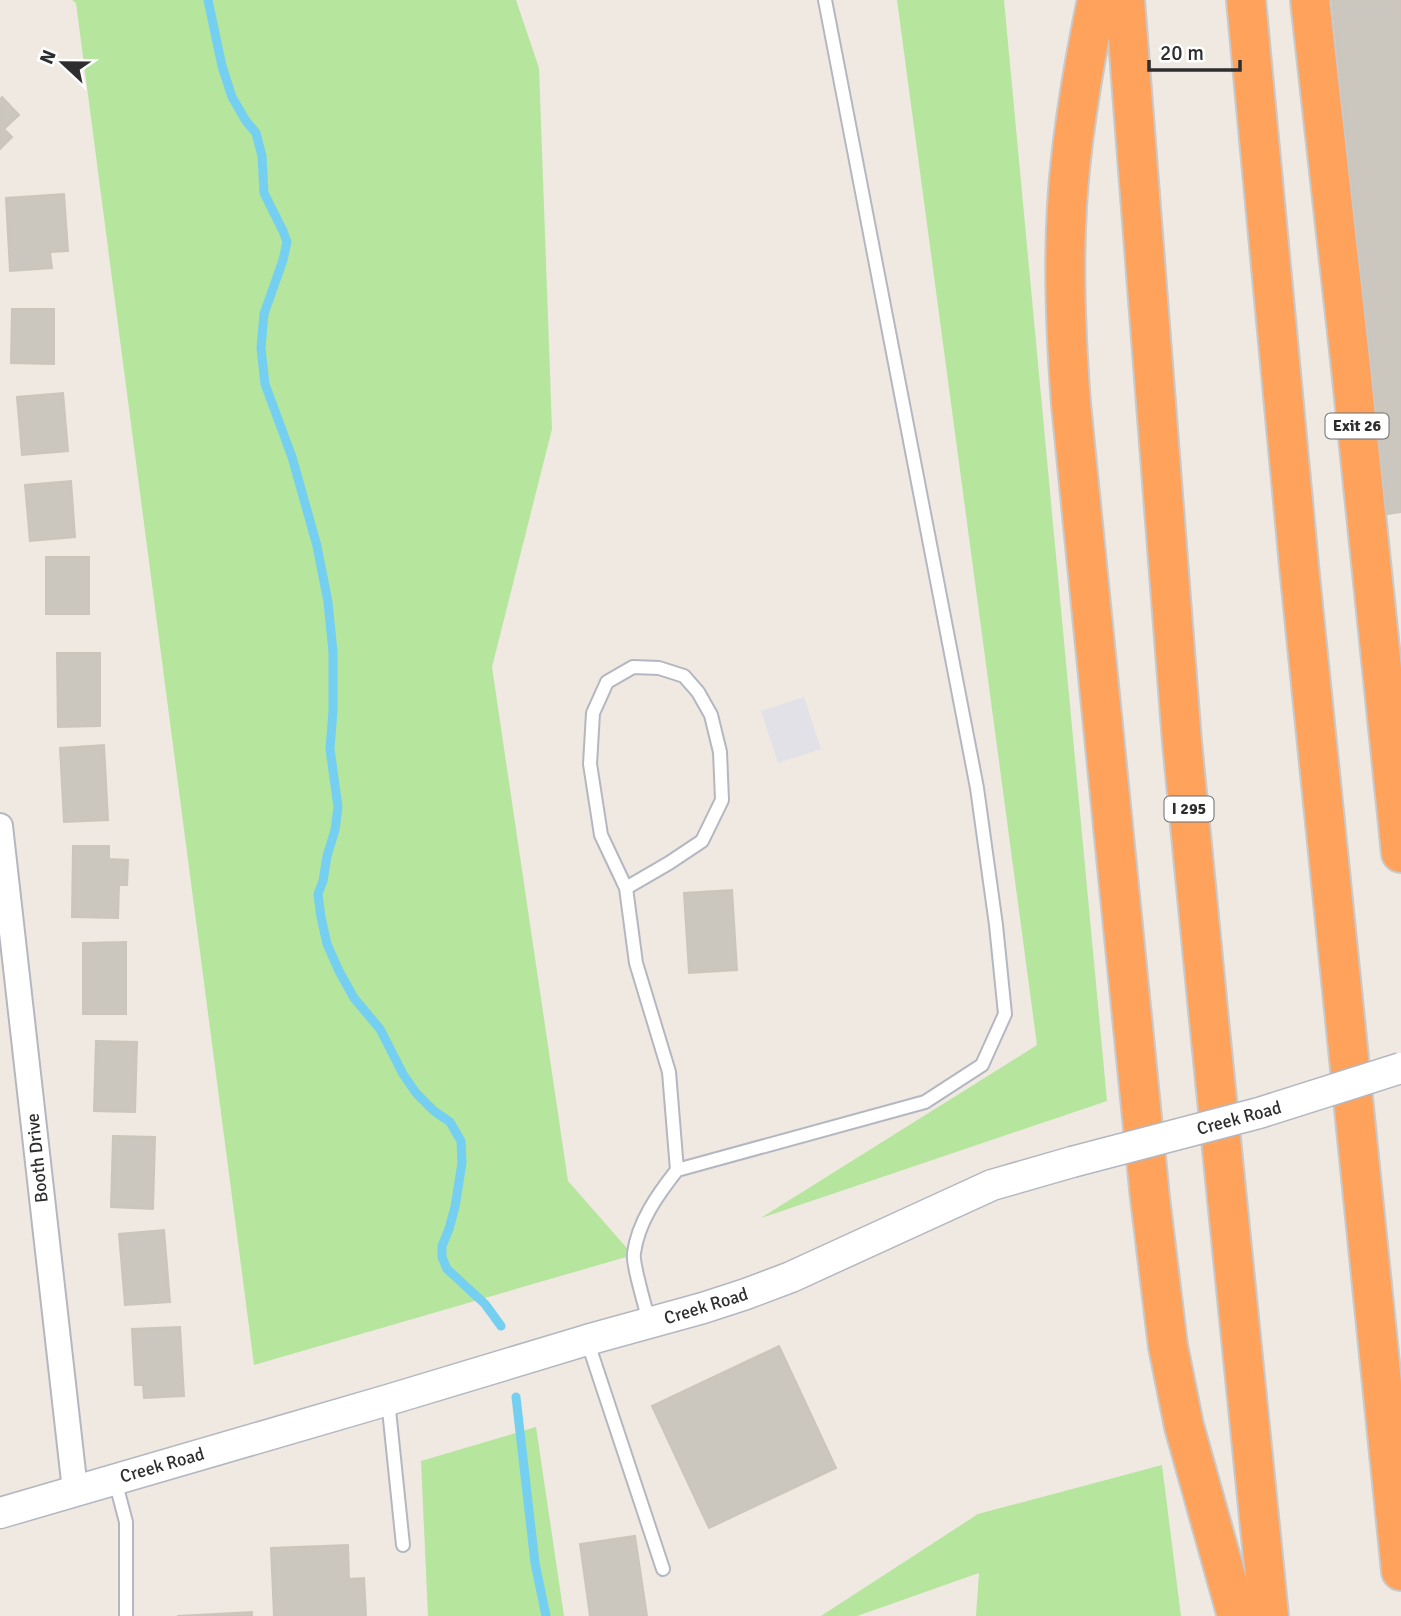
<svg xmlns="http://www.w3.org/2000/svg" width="1401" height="1616" viewBox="0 0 1401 1616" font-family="Signika,sans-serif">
	<rect width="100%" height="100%" fill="#efe9e1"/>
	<polygon fill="#e3e1e8" points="804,697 821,749 778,763 761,711"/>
	<g fill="#b6e59e">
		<polygon points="72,0 516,0 539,68 552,429 492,667 568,1181 633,1255 254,1365 76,3"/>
		<polygon points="897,0 1004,0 1107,1101 761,1218 1037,1045"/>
		<polygon points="536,1427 564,1616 428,1616 421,1461"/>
		<polygon points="1162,1465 1181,1616 976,1616 979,1573 857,1616 821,1616 978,1514"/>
	</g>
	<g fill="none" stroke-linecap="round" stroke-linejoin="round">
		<g stroke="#75cff0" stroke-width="9">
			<polyline points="208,0 222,66 232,97 246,121 256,133 262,156 264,193 283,231 287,242 283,260 264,314 261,348 265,384 292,457 317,546 328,602 333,652 333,711 330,749 338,807 335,830 327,856 323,881 318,894 321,917 327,944 339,971 354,998 380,1029 403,1074 416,1093 434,1111 450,1122 461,1141 462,1163 455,1207 449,1229 442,1246 442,1257 447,1269 485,1304 501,1326"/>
			<polyline points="516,1397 535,1563 546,1616"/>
		</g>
	</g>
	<g fill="#cbc7bf" stroke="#cbc5ba" stroke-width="2">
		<polygon points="1332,0 1401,0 1401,512 1387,514"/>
		<polygon points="2,97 19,115 4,129 12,137 0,149 0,100"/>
		<polygon points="64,194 68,251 50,252 52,268 10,271 6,198"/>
		<polygon points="12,309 54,309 54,364 11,363"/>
		<polygon points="63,393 68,451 22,455 17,397"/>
		<polygon points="71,481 75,537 30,541 25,485"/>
		<rect x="46" y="557" width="43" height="57"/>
		<polygon points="57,653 100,653 100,726 58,727"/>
		<polygon points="104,745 108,820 64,822 60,748"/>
		<polygon points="73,846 109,846 109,859 128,860 127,885 119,885 118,918 72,917"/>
		<polygon points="732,890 737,970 689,973 684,893"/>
		<polygon points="126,942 126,1014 83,1014 83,943"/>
		<polygon points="96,1041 137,1042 135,1112 94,1111"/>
		<polygon points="113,1136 155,1137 153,1209 111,1207"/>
		<polygon points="164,1230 170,1302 125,1305 119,1234"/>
		<polygon points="180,1327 184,1396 144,1398 143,1385 135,1385 132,1329"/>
		<polygon points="779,1346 836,1468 709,1528 652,1406"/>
		<polygon points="635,1536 647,1616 590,1616 580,1544"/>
		<polygon points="348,1545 349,1579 364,1578 366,1616 274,1616 271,1548"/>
		<polygon points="252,1612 252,1616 177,1616"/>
	</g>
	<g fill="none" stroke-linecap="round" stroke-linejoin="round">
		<defs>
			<g id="service">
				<polyline points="626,888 669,863 702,841 722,800 720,752 711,715 698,692 684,676 659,668 633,667 607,682 593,713 590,764 601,835 626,888 636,963 669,1072 677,1170"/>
				<path d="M649,1322C646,1308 632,1264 634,1253C638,1222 658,1194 677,1170L925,1102L982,1065L1005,1014L996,925L977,788L825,0"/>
				<polyline points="587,1340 663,1569"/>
				<polyline points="388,1400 403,1545"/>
				<polyline points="115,1480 126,1522 126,1616"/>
			</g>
			<polyline id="minor" points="0,826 75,1490"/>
			<polyline id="tertiary" points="0,1513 388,1400 587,1340 703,1308 746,1294 791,1277 992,1185 1072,1162"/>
			<g id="motorway">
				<path d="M1097,0C1083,68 1071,137 1067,206C1063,273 1066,338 1071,404L1150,1198L1168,1346L1184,1426L1237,1616"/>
				<polyline points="1125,0 1182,742 1209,1020 1269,1616"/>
				<polyline points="1246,0 1300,576 1401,1571"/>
				<polyline points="1310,0 1350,359 1401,853"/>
			</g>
		</defs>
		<use href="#service" stroke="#b4b7c1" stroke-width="16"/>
		<use href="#minor" stroke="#b4b7c1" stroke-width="28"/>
		<use href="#tertiary" stroke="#b4b7c1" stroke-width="33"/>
		<use href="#motorway" stroke="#c9c9c9" stroke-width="42"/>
		<use href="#service" stroke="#fff" stroke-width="12"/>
		<use href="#minor" stroke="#fff" stroke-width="24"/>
		<use href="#tertiary" stroke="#fff" stroke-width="30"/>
		<use href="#motorway" stroke="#ffa35c" stroke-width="38"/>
		<defs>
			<polyline id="tertiary-bridge" points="1072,1162 1259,1113 1401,1068"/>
		</defs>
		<use href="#tertiary-bridge" stroke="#b4b7c1" stroke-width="33" stroke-linecap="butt"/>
		<use href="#tertiary-bridge" stroke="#fff" stroke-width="30"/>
	</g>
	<g text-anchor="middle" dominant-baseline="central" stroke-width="6" stroke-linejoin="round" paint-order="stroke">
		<g fill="#fff" stroke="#6d6d6d" stroke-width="2">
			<rect x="1325.5" y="413.5" width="63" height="25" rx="5"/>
			<rect x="1164.5" y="796.5" width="49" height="25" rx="5"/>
		</g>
		<g font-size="16" font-weight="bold" fill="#2e2e2e">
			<text x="1357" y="426">Exit 26</text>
			<text x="1189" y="809">I 295</text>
		</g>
		<g font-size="18" fill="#2e2e2e" stroke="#fff">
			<text transform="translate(1239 1118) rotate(-15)">Creek Road</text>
			<text transform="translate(37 1158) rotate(-96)">Booth Drive</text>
			<text transform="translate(706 1306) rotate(-17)">Creek Road</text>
			<text transform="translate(162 1465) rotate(-16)">Creek Road</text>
		</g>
	</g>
	<g transform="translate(63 63) rotate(292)" stroke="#ffffff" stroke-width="5" paint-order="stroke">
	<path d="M0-5L12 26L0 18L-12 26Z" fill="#2e2e2e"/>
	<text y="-10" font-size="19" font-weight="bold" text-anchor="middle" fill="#2e2e2e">N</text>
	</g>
	<path d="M1149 60v10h91v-10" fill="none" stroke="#2e2e2e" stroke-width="3.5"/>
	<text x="1160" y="60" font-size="21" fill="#2e2e2e" stroke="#ffffff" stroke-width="5" paint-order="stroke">20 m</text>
</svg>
